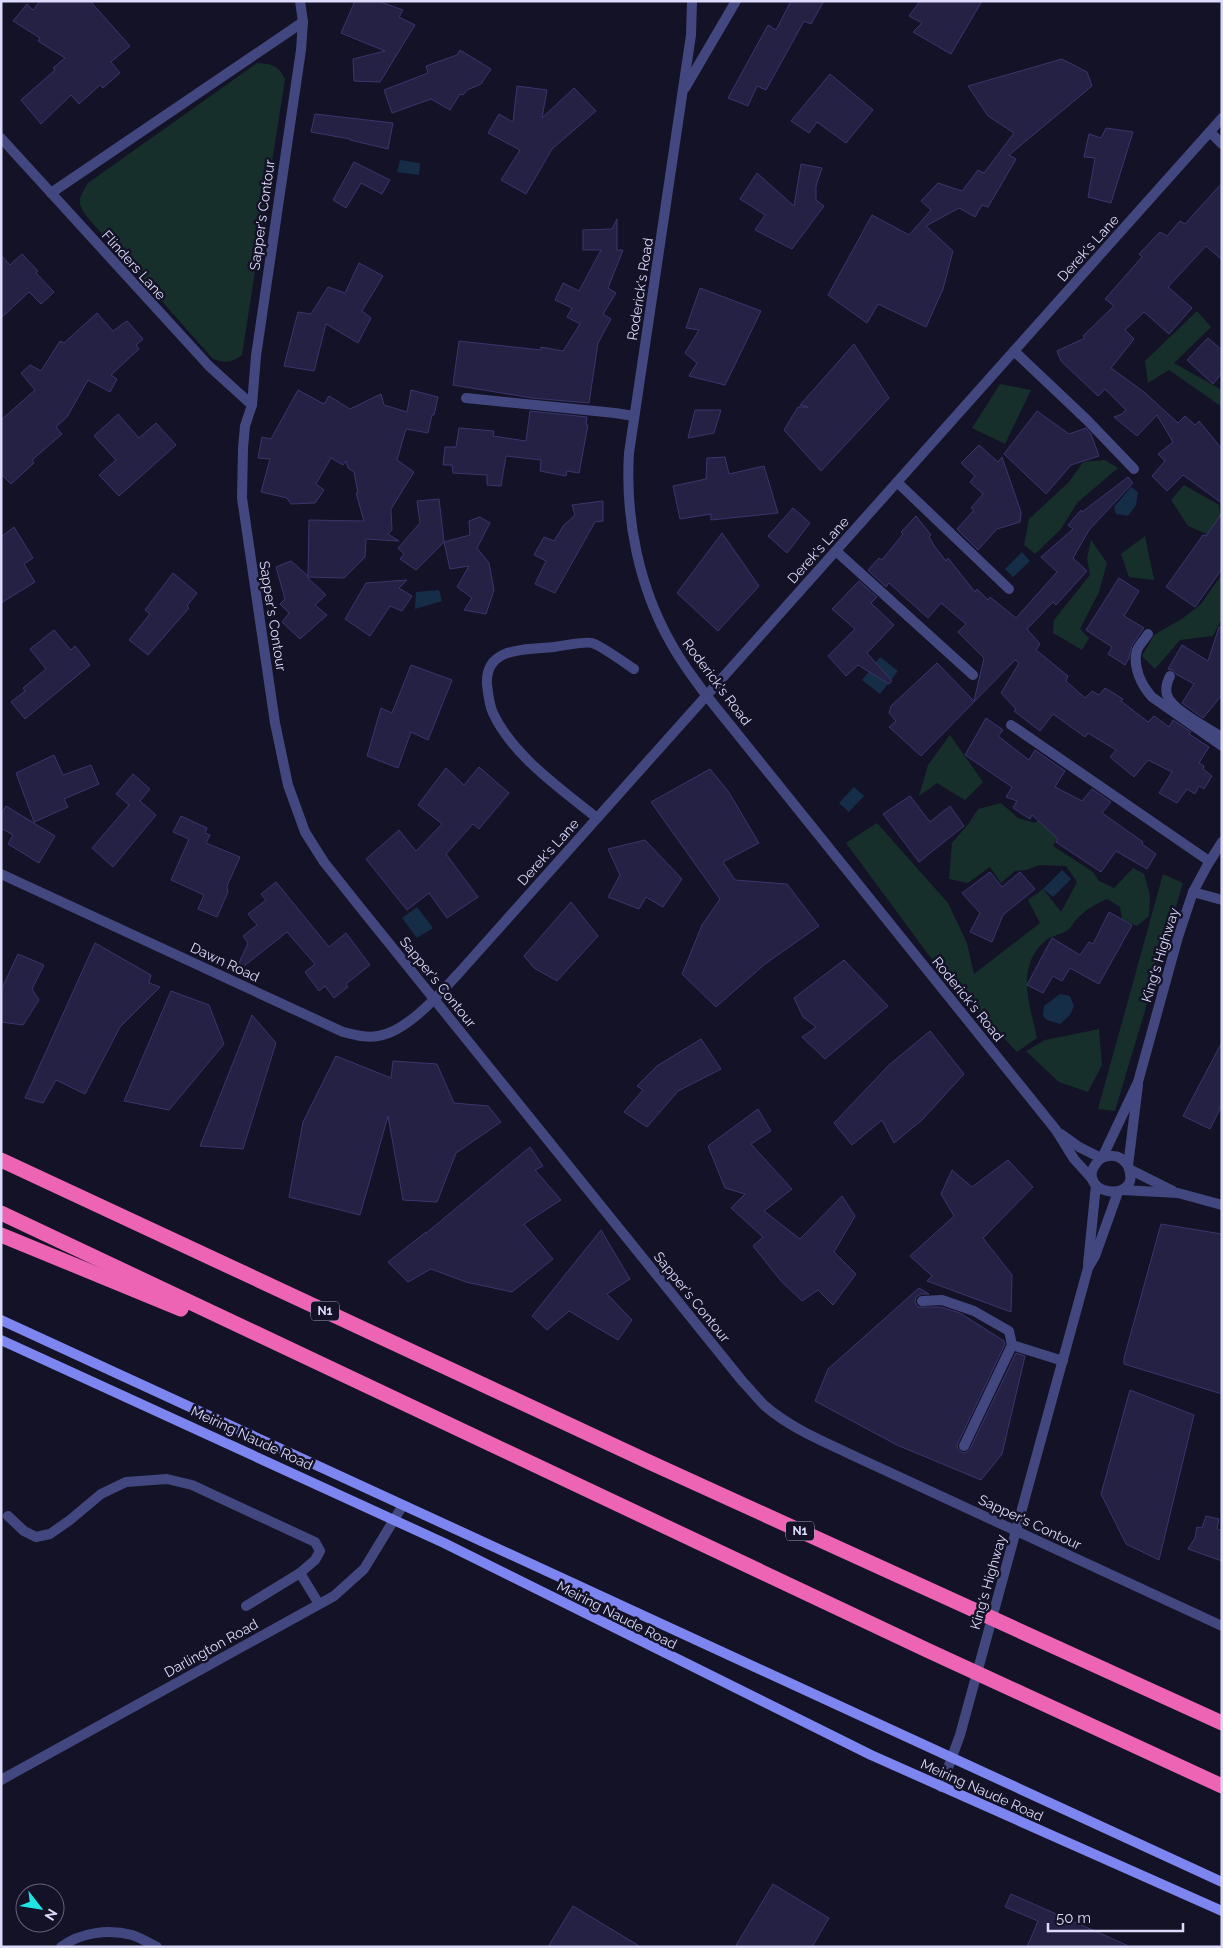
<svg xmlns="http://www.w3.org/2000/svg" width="1223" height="1948" viewBox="0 0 1223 1948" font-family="Raleway,sans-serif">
	<rect width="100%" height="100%" fill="#141226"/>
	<g fill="#162f2b">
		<path d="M257,63C272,64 278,65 285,79L242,355C231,363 226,363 213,359L88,218C76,203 78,199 88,183Z"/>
		<polygon points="1197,311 1211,327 1174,363 1222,390 1222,407 1169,370 1148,383 1145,361"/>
		<polygon points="1000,384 1031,390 1005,444 972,428"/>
		<polygon points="1105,460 1118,468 1078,502 1060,530 1035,554 1024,545 1029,519 1069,482 1083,462"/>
		<polygon points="1184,485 1219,505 1222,525 1209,535 1188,526 1171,500"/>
		<polygon points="1145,536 1154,580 1129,577 1121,554"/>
		<polygon points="1091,540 1107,563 1099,592 1080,629 1089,638 1082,650 1053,633 1054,620 1090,575 1087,558"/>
		<polygon points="1222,574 1222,618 1213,636 1180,640 1155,669 1142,656 1154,635 1183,618 1201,604"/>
		<polygon points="950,735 983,782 965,800 937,783 919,796 928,765"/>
		<path d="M1001,803L1018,818L1035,823L1048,813L1070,818L1053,846L1093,872L1099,881L1114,888L1133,868L1144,874L1150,895L1149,916L1137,926L1122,919L1120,907L1107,899C1095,904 1085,910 1076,920C1073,922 1072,927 1069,929C1063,935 1051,935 1045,941C1015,967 1030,1005 1037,1038L1017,1052L939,969L846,843L877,823L948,903L967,943L974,974L1040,923L1028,900L1043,889L1061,912L1077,882L1066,866L1040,865L1026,870L1015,871L1001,883L990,867L968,883L949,879L952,843L969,823L978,809Z"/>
		<polygon points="1163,874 1183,883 1115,1111 1098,1109"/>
		<polygon points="1099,1029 1102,1065 1088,1092 1059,1082 1026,1051 1045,1040"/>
	</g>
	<g fill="#152d47">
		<polygon points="400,160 420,163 419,175 397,172"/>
		<polygon points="1131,487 1138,492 1136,505 1128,516 1116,514 1114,507"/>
		<polygon points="1022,552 1030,561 1013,577 1005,569"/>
		<polygon points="439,590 442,601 415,609 416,592"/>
		<polygon points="880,657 898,671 880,694 862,680"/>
		<polygon points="854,787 864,796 849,812 839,803"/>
		<polygon points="1062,870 1071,879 1053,897 1043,889"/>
		<polygon points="417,907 433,928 417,938 402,918"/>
		<polygon points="1060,994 1070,996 1074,1006 1070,1015 1060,1024 1047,1020 1043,1016 1044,1006"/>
	</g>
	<g fill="#242144" stroke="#3b356e">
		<polygon points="40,1 90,1 130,46 111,62 120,73 103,88 100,85 79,104 71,95 41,124 21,100 55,70 53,68 65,58 38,41 40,38 13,21 27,4 33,10"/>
		<polygon points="355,1 378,1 403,10 399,17 415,25 380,82 354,81 353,59 385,51 341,33"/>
		<polygon points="791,1 824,1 811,24 804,21 766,90 757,86 748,106 728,98 768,25 776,30"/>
		<polygon points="920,1 982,1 951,54 913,32 922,23 909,16"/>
		<polygon points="460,50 491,69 481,84 467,90 463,95 460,94 450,110 431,99 392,113 384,90 428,73 426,66 457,55"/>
		<polygon points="1062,59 1087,72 1092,86 1009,155 1016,159 988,207 982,205 975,217 959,208 926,226 953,251 943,289 926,327 878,304 867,323 828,295 872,215 909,235 931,210 921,201 938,183 962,191 978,170 984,173 1014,133 988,116 968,86"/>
		<polygon points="830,74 873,110 846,143 817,122 809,133 791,121"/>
		<polygon points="517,86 547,90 542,118 574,88 596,111 552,149 526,194 501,180 520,150 488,133 499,114 513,122"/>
		<polygon points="315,114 393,123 388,149 350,140 350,139 311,132"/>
		<polygon points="1106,128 1133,132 1111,203 1088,197 1095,158 1084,157 1089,134 1101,138"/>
		<polygon points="354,162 390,180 382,194 361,183 346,208 333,200"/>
		<polygon points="801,164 822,168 816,186 816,200 824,206 792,249 755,230 765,215 740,199 757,173 794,206"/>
		<polygon points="1222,183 1222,260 1206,246 1168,287 1192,308 1169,334 1144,312 1125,330 1134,339 1111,368 1144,392 1178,423 1185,416 1195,425 1199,421 1222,449 1222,503 1183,475 1167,491 1152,476 1165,461 1158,454 1173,442 1157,415 1137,436 1114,417 1122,414 1126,410 1105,389 1098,396 1061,361 1057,351 1085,338 1083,336 1114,306 1105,299 1142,257 1139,254 1160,232 1167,236 1180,221 1185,224"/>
		<polygon points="617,219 617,250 623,250 608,288 616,293 603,314 611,319 598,343 589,403 532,398 453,385 459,341 541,350 541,347 563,351 580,324 567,317 572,308 555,300 563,283 579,291 601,250 583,250 583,230 612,229"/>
		<polygon points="22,254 38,271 36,273 54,292 41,304 29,292 1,318 1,255 10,265"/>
		<polygon points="359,263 383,276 362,311 371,318 358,343 326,324 314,371 284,366 298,312 311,314 328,287 345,293"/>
		<polygon points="700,288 761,311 725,385 689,376 697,363 685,353 699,330 686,328"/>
		<polygon points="97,313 113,331 127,321 143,339 136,345 139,349 111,375 117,379 110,392 88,380 67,417 56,427 62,434 32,460 34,463 11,484 1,474 1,420 35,390 21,373 30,365 41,371 60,341 64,343"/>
		<polygon points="1208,338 1222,350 1222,373 1213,384 1187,360"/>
		<polygon points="854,344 889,398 821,471 784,430 798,407 808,407 800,405"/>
		<polygon points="298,390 324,404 329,396 350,409 381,394 384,405 407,412 411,390 438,397 434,415 432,415 428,433 406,429 397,460 414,472 391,509 392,530 388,534 399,541 366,539 365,557 344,578 307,577 326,595 315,605 327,615 300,639 282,622 289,613 280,604 285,599 276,567 291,561 308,576 309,520 364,521 356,493 358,493 354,472 348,468 346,461 343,465 331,458 316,484 324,490 315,503 291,504 287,498 261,492 270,459 258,458 262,437 271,439"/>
		<polygon points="695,410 721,410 714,433 688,438"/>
		<polygon points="530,411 587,417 586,425 588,425 579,473 567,471 566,476 540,471 541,460 506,456 501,486 487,485 487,475 453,473 452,465 443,465 445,447 456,447 459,428 494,431 493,436 526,441"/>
		<polygon points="1037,411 1069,434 1086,428 1091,434 1099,456 1071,465 1046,494 1004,454"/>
		<polygon points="118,414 139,438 156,423 176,445 119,496 99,475 116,460 94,436"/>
		<polygon points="979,445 998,462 1002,457 1021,512 1020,522 997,529 978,550 957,529 974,510 971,508 983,494 970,482 975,476 961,463"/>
		<polygon points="725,457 729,474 764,466 778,513 711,520 711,514 680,519 673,486 706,479 707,458"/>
		<polygon points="1128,477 1133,483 1089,530 1073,558 1087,571 1056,605 1053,602 1027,629 1040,644 1036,650 1068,676 1066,681 1085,698 1092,691 1099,695 1105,688 1123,699 1121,701 1148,722 1154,716 1169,727 1173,720 1191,732 1189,734 1209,747 1199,763 1204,766 1203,769 1212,776 1204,789 1199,786 1195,794 1187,789 1177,803 1159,793 1172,772 1148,760 1134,777 1110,757 1116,750 1088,733 1085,737 1053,714 1040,731 1014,711 1016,709 1001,693 1019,663 1015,660 921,756 889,727 896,721 889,713 891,706 937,663 974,701 984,658 958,632 966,624 941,603 928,618 889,583 886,587 868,570 879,558 882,560 903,534 901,532 916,516 931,535 929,537 935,547 946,561 948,558 975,592 977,589 988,600 990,597 1016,618 1057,572 1041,557 1073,529 1068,525 1081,510 1082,512"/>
		<polygon points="439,499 444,542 416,570 400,559 404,554 398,548 420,523 417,501"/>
		<polygon points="603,501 603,521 595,522 555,593 535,584 546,561 534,555 544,537 554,541 564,525 575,515 572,505"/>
		<polygon points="793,508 810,523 787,553 768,536"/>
		<polygon points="1222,513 1222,569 1195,607 1166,587 1203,535 1206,536"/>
		<polygon points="480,517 490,523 477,548 489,563 494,590 486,614 464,610 472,598 457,587 469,566 450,569 444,542 470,535 469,521"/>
		<polygon points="14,527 33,558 24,564 35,582 1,603 1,537"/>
		<polygon points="722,533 759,586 718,631 677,593"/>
		<polygon points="173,573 197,593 187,606 189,608 148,655 129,640 150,614 145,610"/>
		<polygon points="1119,578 1139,591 1124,616 1144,628 1132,645 1129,658 1125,665 1108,654 1112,647 1086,630"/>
		<polygon points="407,580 399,588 412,596 402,611 390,606 370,636 345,619 366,583"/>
		<polygon points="859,581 877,597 871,603 894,625 867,653 892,681 889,684 858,665 846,676 828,656 855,629 832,609"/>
		<polygon points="1219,627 1222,628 1222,695 1203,718 1182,703 1194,684 1176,674 1173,670 1168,669 1182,645 1208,661"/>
		<polygon points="54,630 71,650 75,646 90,665 25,719 11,702 25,691 23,688 46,669 30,649"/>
		<polygon points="411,665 452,680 428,740 411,732 398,768 367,756 381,708 392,713"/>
		<polygon points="986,718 1003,730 998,736 1029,760 1035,750 1065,771 1055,787 1082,801 1092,789 1111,802 1102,813 1143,842 1142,844 1156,854 1147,869 1116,851 1101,872 1056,842 1058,839 1032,815 1030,819 1013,808 1017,801 1006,797 1012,787 965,755"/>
		<polygon points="54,755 63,775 91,765 99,784 64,799 68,807 34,822 16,773"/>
		<polygon points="479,767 509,793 479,829 473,824 446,854 478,897 447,918 429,893 407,910 366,859 399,830 416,851 442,824 418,805 446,768 464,785"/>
		<polygon points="710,769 728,791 759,843 723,862 735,880 787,884 819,926 765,964 716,1007 682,974 702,925 720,899 651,802"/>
		<polygon points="133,774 150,789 140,801 156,815 113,867 92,848 129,805 116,794"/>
		<polygon points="910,796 930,822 950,806 964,826 919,862 883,814"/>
		<polygon points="6,806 55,836 39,863 8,844 13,835 1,828 1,814"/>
		<polygon points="181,816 207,828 205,833 210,835 206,843 240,857 227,886 228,892 217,917 198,909 204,895 171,880 189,839 173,832"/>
		<polygon points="645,840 682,879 663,907 646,897 639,909 608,897 620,875 608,849"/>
		<polygon points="990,872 1002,887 1020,872 1035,889 1003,915 992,942 970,932 980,913 962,893"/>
		<polygon points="276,882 329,947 346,933 370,965 346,984 348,987 334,998 325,986 319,991 305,972 315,964 287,932 234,974 248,943 243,936 257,925 248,914 266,900 261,894"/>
		<polygon points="571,902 598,936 557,981 534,968 524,956"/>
		<polygon points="1109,912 1132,925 1099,984 1070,968 1062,981 1053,976 1043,993 1027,985 1052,938 1080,955 1089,942 1093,944"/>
		<polygon points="95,943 151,975 149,983 160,987 120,1027 85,1094 56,1080 43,1103 25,1098"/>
		<polygon points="18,954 44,965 32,989 39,1000 23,1025 1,1022 1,990"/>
		<polygon points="844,960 888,1006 825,1059 802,1037 816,1027 803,1017 794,998"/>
		<polygon points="171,991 209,1005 224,1044 169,1110 124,1101"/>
		<polygon points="252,1015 276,1043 243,1149 200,1146"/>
		<polygon points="930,1031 964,1074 922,1120 894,1143 882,1120 852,1145 834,1123 889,1065"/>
		<polygon points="701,1039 721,1069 678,1091 647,1127 624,1112 643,1090 637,1086 657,1066"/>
		<polygon points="1222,1042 1222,1105 1210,1129 1183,1116"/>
		<polygon points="336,1056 391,1078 393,1061 437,1064 454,1103 488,1106 501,1122 456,1153 437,1202 403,1200 388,1116 360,1215 289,1197 303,1122"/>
		<polygon points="758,1109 771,1131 751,1144 792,1189 764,1211 800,1239 842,1196 855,1216 834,1252 856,1274 833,1305 818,1290 802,1301 781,1281 753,1246 763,1237 731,1208 745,1194 725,1188 708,1146"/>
		<polygon points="530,1147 543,1166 535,1170 561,1200 524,1224 553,1259 512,1292 466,1282 431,1269 408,1282 388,1262 426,1232 425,1234"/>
		<polygon points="1008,1160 1033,1187 983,1238 1012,1275 1011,1312 927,1281 932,1276 910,1256 954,1216 941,1194 952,1170 972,1187"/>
		<polygon points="1161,1224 1222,1234 1222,1394 1124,1364 1124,1358"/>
		<polygon points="601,1230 630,1279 607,1294 632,1320 618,1340 569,1311 547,1330 532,1316"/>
		<polygon points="919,1288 929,1294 921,1294 916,1297 915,1302 918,1307 941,1307 960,1313 1004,1341 1005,1344 958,1443 957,1447 961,1452 965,1453 970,1449 1016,1353 1025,1356 1002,1454 981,1480 897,1445 815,1401 828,1369"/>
		<polygon points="1130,1390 1194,1415 1159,1560 1126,1544 1101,1494"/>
		<polygon points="1206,1516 1219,1519 1217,1529 1222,1531 1222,1561 1188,1549 1195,1538 1197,1527 1202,1528"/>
		<polygon points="773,1884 829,1918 812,1947 735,1947"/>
		<polygon points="1011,1894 1131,1947 1027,1947 1038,1921 1005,1907"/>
		<polygon points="573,1906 641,1947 548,1947"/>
	</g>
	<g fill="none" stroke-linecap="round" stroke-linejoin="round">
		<g stroke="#43477f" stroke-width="10">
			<polyline points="615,413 634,416"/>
			<path d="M1170,676C1167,682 1165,688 1167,695C1172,710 1208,728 1222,737"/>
			<polyline points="922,1301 942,1300 974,1311 1009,1331 1012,1345 964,1446"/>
			<polyline points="1012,1345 1063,1361"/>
			<polyline points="8,1516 24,1531 36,1537 50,1534 70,1520 101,1494 126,1482 167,1479 192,1485 315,1542 320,1551 315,1560 300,1573"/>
			<polyline points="246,1606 300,1573 319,1604"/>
		</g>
		<g stroke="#43477f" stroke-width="10">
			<path d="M300,1L303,22L301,50L256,356L252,405L245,426L243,448L242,498L275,723L288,785L305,832L324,862L359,906L743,1382C750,1389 757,1398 764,1405C790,1428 823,1441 854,1456L1222,1626"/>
			<path d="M692,1L691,35L629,453C625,519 639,588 672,645C682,663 694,679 706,695L1056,1130L1074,1159L1093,1180"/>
			<polyline points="685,88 736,1"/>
			<polyline points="1210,132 1222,144"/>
			<polyline points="1,138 209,366 252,405"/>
			<polyline points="51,193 303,22"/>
			<polyline points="1014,351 1087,420 1134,469"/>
			<polyline points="466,398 615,413"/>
			<polyline points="897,482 1009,589"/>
			<polyline points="836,551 973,675"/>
			<path d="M1148,634C1145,639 1139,645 1137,650C1132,667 1142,686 1152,697L1222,746"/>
			<polyline points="1011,725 1209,861"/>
			<path d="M597,818C562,790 512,755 493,713C489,705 488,693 487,684C485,646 527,650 554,647C563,646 584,641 592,643C600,645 625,663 634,669"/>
			<path d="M1,874L343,1032C355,1035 366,1038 378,1036C407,1032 439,994 458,974L1222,118"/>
			<polyline points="1193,892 1222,900"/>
			<polyline points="1061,1134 1079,1147 1101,1158"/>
			<polyline points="1102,1158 1138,1082 1178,937 1193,892 1208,864 1222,842"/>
			<path d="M1128,1166C1121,1155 1113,1154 1101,1158C1065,1193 1145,1208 1128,1166L1138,1085"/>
			<polyline points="1129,1169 1173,1191"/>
			<polyline points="1122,1190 1178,1193 1222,1205"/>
			<polyline points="1088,1264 1096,1185"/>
			<polyline points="1,1780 334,1596 364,1569 403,1505"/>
			<polyline points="941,1787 960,1735 1088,1268 1095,1256 1118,1192"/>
			<path d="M61,1947C81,1932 109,1929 132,1935C141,1938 149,1943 157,1947"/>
		</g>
		<g stroke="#7d86f0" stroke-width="10">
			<polyline points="1,1320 1222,1882"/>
			<polyline points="1,1340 444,1543 871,1755 1222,1911"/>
		</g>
		<g stroke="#ed64b4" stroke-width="15">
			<polyline points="1,1160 649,1462 1222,1723"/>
			<polyline points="1,1213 929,1651 1222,1786"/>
			<polyline points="1,1235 181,1309"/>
		</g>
	</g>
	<g text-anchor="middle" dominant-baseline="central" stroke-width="5" stroke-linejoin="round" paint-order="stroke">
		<g fill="#141226" stroke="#a09fbb" stroke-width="1">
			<rect x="311" y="1301.5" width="28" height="19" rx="4"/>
			<rect x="786" y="1521.5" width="28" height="19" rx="4"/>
		</g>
		<g font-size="12" font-weight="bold" fill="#dcdbfb">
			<text x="325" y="1311">N1</text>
			<text x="800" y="1531">N1</text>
		</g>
		<g font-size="14" fill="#dcdbfb" stroke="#141226">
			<text transform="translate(262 215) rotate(-82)">Sapper's Contour</text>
			<text transform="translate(1088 248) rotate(-48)">Derek's Lane</text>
			<text transform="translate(134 265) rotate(48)">Flinders Lane</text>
			<text transform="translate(640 289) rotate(-81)">Roderick's Road</text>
			<text transform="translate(818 550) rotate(-48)">Derek's Lane</text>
			<text transform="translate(273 616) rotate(81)">Sapper's Contour</text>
			<text transform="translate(717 682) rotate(53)">Roderick's Road</text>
			<text transform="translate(548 852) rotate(-48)">Derek's Lane</text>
			<text transform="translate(1160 955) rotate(-73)">King's Highway</text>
			<text transform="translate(225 962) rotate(25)">Dawn Road</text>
			<text transform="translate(438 982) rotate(51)">Sapper's Contour</text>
			<text transform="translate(968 999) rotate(51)">Roderick's Road</text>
			<text transform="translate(692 1297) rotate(51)">Sapper's Contour</text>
			<text transform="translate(252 1438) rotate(25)">Meiring Naude Road</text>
			<text transform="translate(1030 1522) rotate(25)">Sapper's Contour</text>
			<text transform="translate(988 1582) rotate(-74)">King's Highway</text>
			<text transform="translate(617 1615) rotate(27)">Meiring Naude Road</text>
			<text transform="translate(211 1648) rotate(-29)">Darlington Road</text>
			<text transform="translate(982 1790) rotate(24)">Meiring Naude Road</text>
		</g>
	</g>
	<rect width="1223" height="1948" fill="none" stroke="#dcdbfb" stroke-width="5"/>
	<g transform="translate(40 1908) rotate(121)"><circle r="24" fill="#141226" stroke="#64627b"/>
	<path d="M0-4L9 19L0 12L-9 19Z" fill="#1ee4e3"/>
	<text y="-8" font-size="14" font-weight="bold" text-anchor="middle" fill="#dcdbfb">N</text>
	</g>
	<path d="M1048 1923v8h135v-8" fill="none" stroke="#dcdbfb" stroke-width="2.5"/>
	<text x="1056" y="1923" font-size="15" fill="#dcdbfb" stroke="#141226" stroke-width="4" paint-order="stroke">50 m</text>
</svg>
